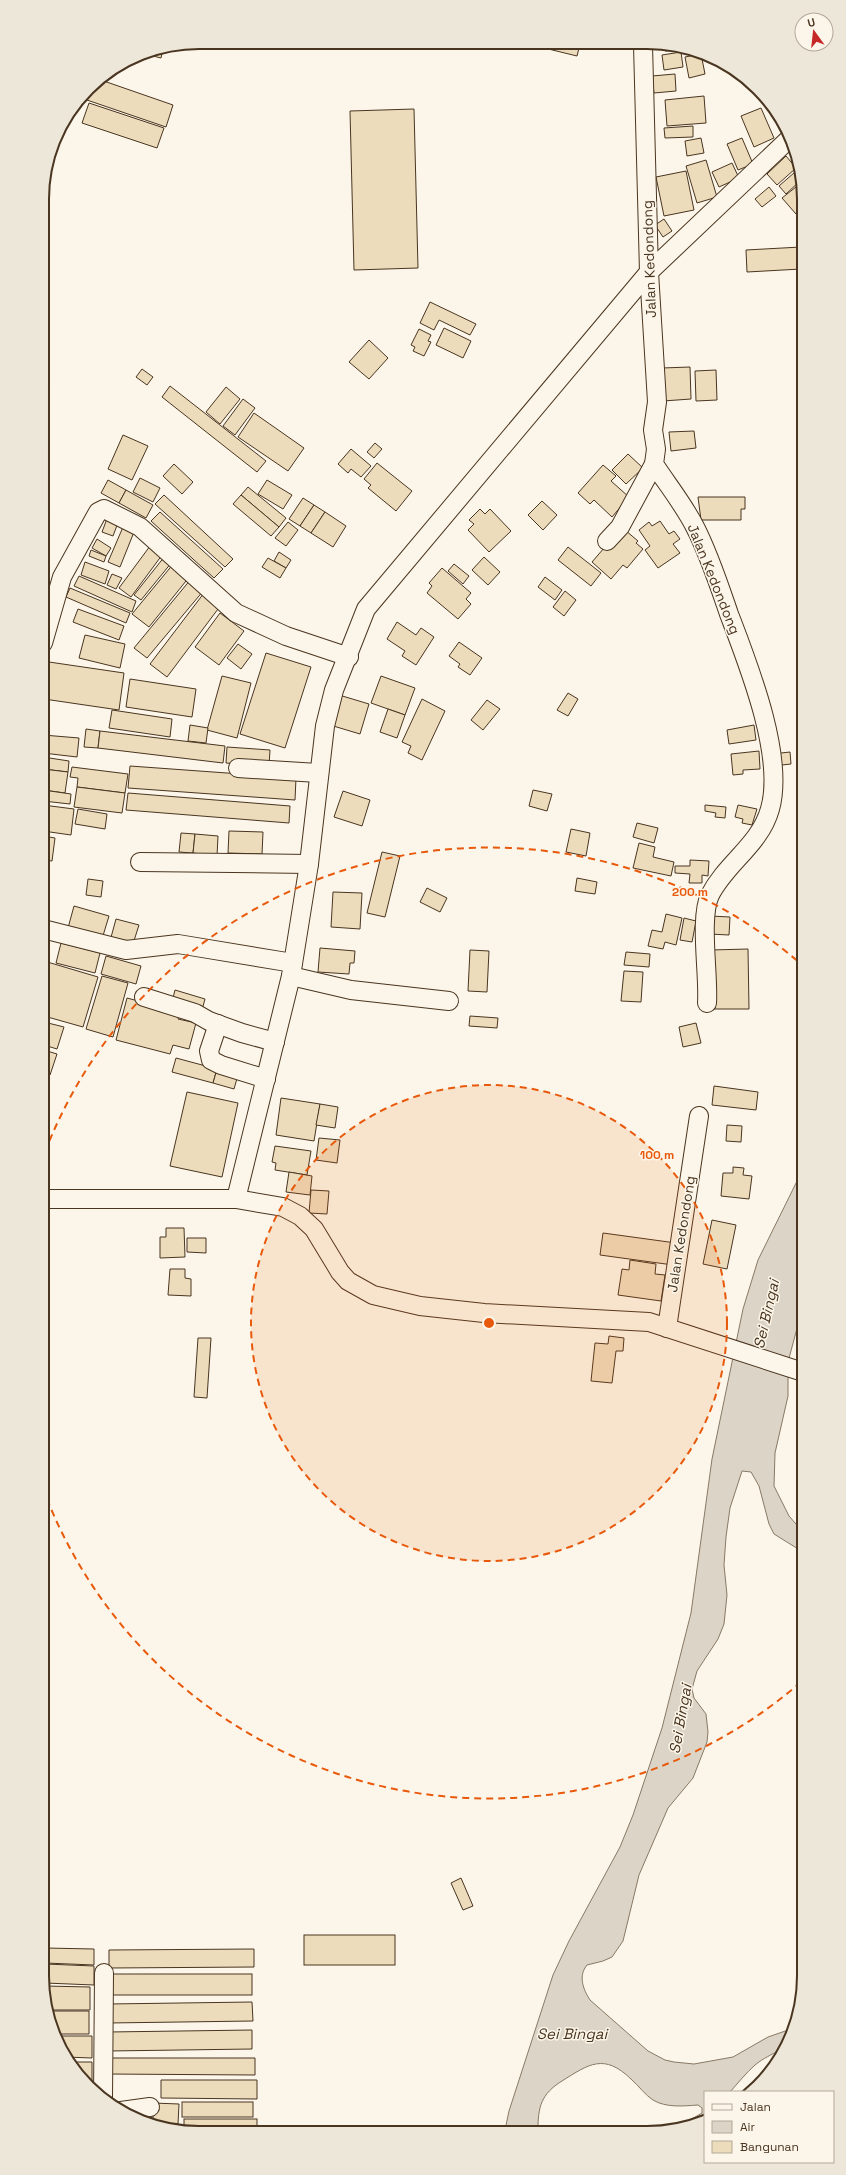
<svg xmlns="http://www.w3.org/2000/svg" width="846" height="2175" viewBox="0 0 846 2175" font-family="'Space Grotesk',sans-serif">
	<rect width="100%" height="100%" fill="#fbf6e9"/>
	<path fill="#dcd4c6" stroke="#887966" d="M802,1171L803,1306L788,1362V1396L775,1453L774,1486L789,1516L803,1532V1552L774,1534L769,1524L759,1486L751,1472L742,1471L730,1508L726,1537L724,1565L727,1595L724,1624L718,1639L697,1671L692,1689L694,1698L706,1714L708,1732L707,1742L693,1778L668,1808L639,1875L623,1941L612,1957L603,1961L587,1965C578,1976 583,1989 590,2000L648,2051L665,2060L674,2062L694,2064L733,2057L768,2037L794,2028C789,2052 772,2051 755,2065C746,2073 738,2083 730,2092H705V2120L678,2130H673L702,2113V2108L698,2105C684,2106 666,2108 653,2100C645,2095 639,2086 631,2079C604,2053 589,2064 562,2081C541,2094 538,2107 538,2130H505L509,2111L553,1975L569,1941L620,1847L633,1815L662,1728L691,1613L712,1459L743,1309L758,1260Z"/>
	<g fill="#ecdcbc" stroke="#4a3520">
		<polygon points="536,44 580,44 577,56 536,46"/>
		<polygon points="664,45 678,45 688,49 665,51"/>
		<polygon points="163,49 161,58 141,53"/>
		<polygon points="681,52 683,67 664,70 662,55"/>
		<polygon points="701,54 705,74 689,78 685,57"/>
		<polygon points="675,74 676,91 654,93 652,76"/>
		<polygon points="98,79 173,105 166,127 84,99 87,92"/>
		<polygon points="704,96 706,123 667,126 665,100"/>
		<polygon points="89,103 164,128 157,148 82,123"/>
		<polygon points="761,108 774,138 754,147 741,116"/>
		<polygon points="414,109 418,268 354,270 350,111"/>
		<polygon points="693,126 693,137 665,138 664,128"/>
		<polygon points="701,138 704,153 687,156 685,141"/>
		<polygon points="742,138 753,164 738,170 727,144"/>
		<polygon points="786,156 796,168 777,185 767,174"/>
		<polygon points="797,158 801,168 801,170 793,161"/>
		<polygon points="706,160 717,197 697,203 686,166"/>
		<polygon points="732,163 739,178 719,187 712,172"/>
		<polygon points="686,171 694,210 664,216 656,177"/>
		<polygon points="795,172 801,180 786,194 779,186"/>
		<polygon points="801,183 801,210 796,214 782,198"/>
		<polygon points="769,187 776,196 762,207 755,199"/>
		<polygon points="664,219 672,231 663,237 655,225"/>
		<polygon points="801,247 801,269 747,272 746,250"/>
		<polygon points="430,302 476,324 470,335 439,320 434,330 420,323"/>
		<polygon points="444,328 471,341 463,358 436,345"/>
		<polygon points="419,329 431,335 428,341 431,342 424,356 413,351 415,347 411,345"/>
		<polygon points="369,340 388,358 369,379 349,362"/>
		<polygon points="690,367 691,399 663,401 662,368"/>
		<polygon points="142,369 153,377 147,385 136,377"/>
		<polygon points="716,370 717,400 696,401 695,371"/>
		<polygon points="170,386 266,461 257,472 162,397"/>
		<polygon points="226,387 240,399 220,424 206,412"/>
		<polygon points="243,399 255,408 235,435 223,426"/>
		<polygon points="254,413 304,448 288,471 238,437"/>
		<polygon points="694,431 696,448 671,451 669,432"/>
		<polygon points="123,435 148,446 132,480 108,469"/>
		<polygon points="375,443 382,449 374,458 367,452"/>
		<polygon points="351,449 371,466 361,477 351,469 348,473 338,464"/>
		<polygon points="628,454 643,468 626,484 612,470"/>
		<polygon points="377,463 412,491 396,511 368,488 371,485 364,479"/>
		<polygon points="174,464 193,482 182,494 163,476"/>
		<polygon points="603,465 616,476 611,481 629,497 612,517 594,500 590,504 578,493"/>
		<polygon points="140,478 160,488 153,502 133,492"/>
		<polygon points="108,480 126,490 119,503 101,493"/>
		<polygon points="267,480 292,495 283,509 258,494"/>
		<polygon points="248,487 286,518 279,527 241,495"/>
		<polygon points="126,490 153,505 146,518 119,503"/>
		<polygon points="164,495 233,559 225,567 155,504"/>
		<polygon points="241,495 279,527 271,536 233,504"/>
		<polygon points="698,497 745,497 745,509 741,509 741,520 701,520"/>
		<polygon points="303,498 314,505 300,526 289,519"/>
		<polygon points="542,501 557,515 543,530 528,515"/>
		<polygon points="314,505 325,512 311,533 300,526"/>
		<polygon points="480,509 485,514 490,509 511,531 489,552 468,530 474,524 469,520"/>
		<polygon points="160,512 223,569 214,578 151,521"/>
		<polygon points="325,512 346,526 333,547 311,533"/>
		<polygon points="108,516 119,520 113,536 102,532"/>
		<polygon points="660,521 669,534 674,531 680,539 673,544 680,553 658,568 645,550 650,546 639,530 649,522 652,526"/>
		<polygon points="288,522 298,530 286,546 275,538"/>
		<polygon points="123,527 134,532 120,567 108,562"/>
		<polygon points="625,530 638,541 636,543 643,549 627,568 623,565 611,579 592,562 617,533"/>
		<polygon points="97,539 111,548 106,556 92,548"/>
		<polygon points="153,542 165,551 131,597 119,588"/>
		<polygon points="568,547 601,573 591,586 558,560"/>
		<polygon points="91,550 106,556 104,562 89,556"/>
		<polygon points="279,552 291,560 286,568 274,561"/>
		<polygon points="165,556 172,562 141,600 134,595"/>
		<polygon points="484,557 500,572 488,585 472,570"/>
		<polygon points="268,558 286,568 280,578 262,567"/>
		<polygon points="85,562 109,571 105,584 81,575"/>
		<polygon points="174,563 190,576 149,627 132,614"/>
		<polygon points="454,564 469,576 463,584 448,571"/>
		<polygon points="442,568 471,593 466,599 471,604 458,619 427,593 432,586 429,583"/>
		<polygon points="112,574 122,578 116,589 107,585"/>
		<polygon points="79,576 136,601 132,612 74,586"/>
		<polygon points="545,577 562,590 555,600 538,587"/>
		<polygon points="191,579 204,590 147,658 134,648"/>
		<polygon points="70,588 130,613 126,623 66,597"/>
		<polygon points="565,591 576,600 564,616 553,607"/>
		<polygon points="204,593 221,605 167,677 150,664"/>
		<polygon points="78,609 124,626 119,640 73,622"/>
		<polygon points="220,613 244,631 219,665 195,647"/>
		<polygon points="397,622 416,635 421,628 434,637 416,665 402,656 405,651 387,639"/>
		<polygon points="85,635 125,644 120,668 79,658"/>
		<polygon points="459,642 482,658 470,675 458,667 460,664 449,656"/>
		<polygon points="238,644 252,654 241,669 227,658"/>
		<polygon points="266,653 311,667 285,748 240,734"/>
		<polygon points="49,662 124,673 119,710 44,699"/>
		<polygon points="222,676 251,683 237,738 207,730"/>
		<polygon points="381,676 415,688 405,715 371,703"/>
		<polygon points="130,679 196,689 192,717 126,707"/>
		<polygon points="568,693 578,699 568,716 557,710"/>
		<polygon points="339,695 369,704 360,734 330,725"/>
		<polygon points="422,699 445,711 422,760 408,753 411,746 402,742"/>
		<polygon points="487,700 500,709 483,730 471,720"/>
		<polygon points="388,709 405,715 397,738 380,732"/>
		<polygon points="112,710 172,719 170,737 109,728"/>
		<polygon points="190,725 208,728 206,743 188,741"/>
		<polygon points="754,725 756,740 729,744 727,730"/>
		<polygon points="86,729 100,731 98,748 84,747"/>
		<polygon points="100,731 225,746 223,763 98,748"/>
		<polygon points="43,735 79,738 77,757 43,753"/>
		<polygon points="227,747 270,750 269,766 226,763"/>
		<polygon points="759,751 760,769 743,770 743,774 733,775 731,754"/>
		<polygon points="790,752 791,764 773,766 772,754"/>
		<polygon points="43,757 69,761 68,772 43,769"/>
		<polygon points="130,766 296,778 295,800 128,788"/>
		<polygon points="72,767 128,774 125,793 77,787 78,778 70,777"/>
		<polygon points="43,769 68,772 65,793 43,790"/>
		<polygon points="77,787 125,793 122,813 74,807"/>
		<polygon points="43,790 71,794 70,804 43,801"/>
		<polygon points="533,790 552,794 547,811 529,806"/>
		<polygon points="343,791 370,800 362,826 334,817"/>
		<polygon points="128,793 290,806 289,823 126,810"/>
		<polygon points="43,805 74,809 71,835 43,831"/>
		<polygon points="705,805 726,807 725,818 715,817 716,813 705,811"/>
		<polygon points="738,805 757,809 752,825 742,823 743,819 735,817"/>
		<polygon points="78,809 107,814 105,829 75,824"/>
		<polygon points="637,823 658,828 654,843 633,837"/>
		<polygon points="571,829 590,833 586,856 566,852"/>
		<polygon points="229,831 263,832 262,854 228,853"/>
		<polygon points="181,833 195,834 193,853 179,852"/>
		<polygon points="195,834 218,836 217,856 193,853"/>
		<polygon points="43,836 55,838 52,861 43,860"/>
		<polygon points="639,843 655,847 653,857 674,862 671,876 633,868"/>
		<polygon points="382,852 400,856 385,917 367,913"/>
		<polygon points="690,860 709,861 708,876 702,875 702,883 689,883 690,874 675,873 675,866 690,866"/>
		<polygon points="577,878 597,882 595,894 575,891"/>
		<polygon points="88,879 103,881 101,897 86,895"/>
		<polygon points="427,888 447,898 440,912 420,902"/>
		<polygon points="333,892 362,893 360,929 331,927"/>
		<polygon points="74,906 109,916 102,939 68,928"/>
		<polygon points="666,914 682,918 676,945 665,942 663,949 648,946 652,930 662,932"/>
		<polygon points="710,916 730,917 729,935 709,934"/>
		<polygon points="684,918 696,921 692,942 680,940"/>
		<polygon points="116,919 139,925 132,947 110,941"/>
		<polygon points="61,943 100,953 95,973 56,963"/>
		<polygon points="320,948 355,951 354,963 350,963 349,974 318,972"/>
		<polygon points="748,949 749,1009 712,1009 711,950"/>
		<polygon points="470,950 489,951 487,992 468,991"/>
		<polygon points="626,952 650,954 649,967 624,965"/>
		<polygon points="106,956 141,966 136,984 101,974"/>
		<polygon points="44,961 98,977 83,1027 44,1016"/>
		<polygon points="624,971 643,972 641,1002 621,1001"/>
		<polygon points="102,976 128,983 113,1037 86,1029"/>
		<polygon points="175,990 205,999 202,1010 172,1002"/>
		<polygon points="127,998 180,1012 178,1019 196,1023 189,1049 173,1045 170,1054 116,1040"/>
		<polygon points="470,1016 498,1018 497,1028 469,1026"/>
		<polygon points="44,1022 64,1027 57,1049 44,1045"/>
		<polygon points="696,1023 701,1043 683,1047 679,1027"/>
		<polygon points="44,1050 57,1054 50,1075 44,1073"/>
		<polygon points="176,1058 217,1069 213,1083 172,1072"/>
		<polygon points="217,1069 238,1075 234,1089 213,1083"/>
		<polygon points="714,1086 758,1092 756,1110 712,1105"/>
		<polygon points="187,1092 238,1103 222,1177 170,1166"/>
		<polygon points="281,1098 320,1104 314,1141 276,1135"/>
		<polygon points="320,1104 338,1107 335,1128 316,1125"/>
		<polygon points="727,1125 742,1126 741,1142 726,1141"/>
		<polygon points="319,1138 340,1140 337,1163 316,1160"/>
		<polygon points="275,1146 311,1151 307,1175 275,1170 276,1163 272,1162"/>
		<polygon points="733,1167 744,1168 743,1175 752,1176 749,1199 721,1196 723,1173 733,1173"/>
		<polygon points="289,1172 312,1176 310,1195 286,1192"/>
		<polygon points="311,1190 329,1191 327,1214 309,1213"/>
		<polygon points="712,1220 736,1225 727,1269 703,1264"/>
		<polygon points="166,1228 184,1228 185,1257 160,1258 160,1237 166,1237"/>
		<polygon points="603,1233 676,1243 673,1265 600,1255"/>
		<polygon points="187,1238 206,1238 206,1253 187,1252"/>
		<polygon points="630,1260 656,1264 655,1274 665,1275 661,1301 618,1295 622,1269 629,1270"/>
		<polygon points="170,1269 185,1269 185,1278 191,1279 191,1296 168,1295"/>
		<polygon points="609,1336 624,1338 623,1351 616,1351 612,1383 591,1381 595,1343 608,1344"/>
		<polygon points="198,1338 211,1338 207,1398 194,1397"/>
		<polygon points="461,1878 473,1906 463,1910 451,1883"/>
		<rect x="304" y="1935" width="91" height="30"/>
		<polygon points="45,1948 94,1949 94,1965 45,1963"/>
		<polygon points="254,1949 254,1967 109,1968 109,1950"/>
		<polygon points="45,1964 94,1966 94,1985 45,1983"/>
		<rect x="108" y="1974" width="144" height="21"/>
		<polygon points="45,1986 90,1987 90,2010 46,2010"/>
		<polygon points="252,2002 253,2021 108,2023 108,2004"/>
		<polygon points="46,2011 89,2011 89,2034 55,2034"/>
		<polygon points="252,2030 252,2049 108,2051 108,2032"/>
		<polygon points="56,2036 92,2036 92,2058 65,2057"/>
		<polygon points="108,2058 255,2058 255,2075 107,2074"/>
		<polygon points="68,2062 92,2062 92,2082 84,2082"/>
		<polygon points="161,2080 257,2080 257,2099 161,2098"/>
		<polygon points="87,2086 93,2086 93,2091 88,2087"/>
		<rect x="182" y="2102" width="71" height="15"/>
		<polygon points="153,2103 179,2104 178,2124 153,2123"/>
		<rect x="184" y="2119" width="73" height="8"/>
		<polygon points="183,2129 258,2129 183,2130"/>
	</g>
	<g fill="none" stroke-linecap="round" stroke-linejoin="round">
		<defs>
			<g id="minor">
				<path d="M643,45L649,272L657,402L653,430L656,449L654,464C667,484 684,505 695,527C709,554 719,585 729,614C748,664 785,756 770,809C760,845 726,863 710,895C699,918 709,975 707,1003"/>
				<polyline points="607,541 620,527 654,464"/>
				<polyline points="43,643 62,577 98,512 104,509 140,527 236,613 286,636 349,657"/>
				<polyline points="238,768 318,773"/>
				<polyline points="140,862 309,864"/>
				<polyline points="43,929 126,950 178,944 293,963"/>
				<polyline points="291,976 351,990 449,1001"/>
				<polyline points="144,997 195,1013 209,1021 242,1033 275,1042"/>
				<polyline points="218,1024 209,1051 211,1060 221,1065 266,1079"/>
				<polyline points="44,1199 236,1199 283,1207 300,1216 314,1229 340,1272 348,1281 373,1295 420,1306 484,1313 649,1322 803,1372"/>
				<polyline points="236,1199 291,976 309,864 325,726 334,690 366,609 649,272 790,138"/>
				<polyline points="667,1328 699,1116"/>
				<polyline points="103,2098 104,1973"/>
				<polyline points="121,2111 150,2107"/>
			</g>
		</defs>
		<use href="#minor" stroke="#4a3520" stroke-width="20"/>
		<use href="#minor" stroke="#fbf6e9" stroke-width="18"/>
	</g>
	<circle cx="489" cy="1323" r="238" fill="#e8590c" fill-opacity=".12"/>
	<g fill="none" stroke="#e8590c" stroke-width="2" stroke-dasharray="7 5">
		<circle cx="489" cy="1323" r="238"/>
		<path d="M801 1682A476 476 0 0 1 45 1494M45 1152A476 476 0 0 1 801 964"/>
	</g>
	<g text-anchor="middle" dominant-baseline="central" stroke-width="3" stroke-linejoin="round" paint-order="stroke">
		<g font-size="14" fill="#4a3520" stroke="#fbf6e9">
			<text transform="translate(649 259) rotate(-92)">Jalan Kedondong</text>
			<text transform="translate(714 579) rotate(68)">Jalan Kedondong</text>
			<text transform="translate(681 1234) rotate(-81)">Jalan Kedondong</text>
		</g>
		<g font-size="15" font-style="italic" fill="#4a3520" stroke="#fbf6e9">
			<text transform="translate(766 1314) rotate(-77)">Sei Bingai</text>
			<text transform="translate(680 1719) rotate(-80)">Sei Bingai</text>
			<text x="572" y="2033">Sei Bingai</text>
		</g>
	</g>
	<path d="M0 0H846V2175H0ZM199 49H647A150 150 0 0 1 797 199V1976A150 150 0 0 1 647 2126H199A150 150 0 0 1 49 1976V199A150 150 0 0 1 199 49Z" fill="#ede7d9" fill-rule="evenodd"/>
	<path fill="none" stroke="#4a3520" stroke-width="2" d="M199 49H647A150 150 0 0 1 797 199V1976A150 150 0 0 1 647 2126H199A150 150 0 0 1 49 1976V199A150 150 0 0 1 199 49Z"/>
	<circle cx="489" cy="1323" r="6" fill="#e8590c" stroke="#fbf6e9" stroke-width="2"/>
	<g font-size="12" text-anchor="middle" font-weight="bold" fill="#e8590c" stroke="#fbf6e9" stroke-width="3" stroke-linejoin="round" paint-order="stroke">
		<text x="690" y="896">200 m</text>
		<text x="657" y="1159">100 m</text>
	</g>
	<rect x="704" y="2091" width="130" height="72" fill="#fbf6e9" stroke="#b4a999"/>
	<rect x="712" y="2104" width="20" height="6" fill="#fbf6e9" stroke="#b4a999"/>
	<text x="740" y="2111" font-size="12" fill="#4a3520">Jalan</text>
	<rect x="712" y="2121" width="20" height="12" fill="#dcd4c6" stroke="#b4a999"/>
	<text x="740" y="2131" font-size="12" fill="#4a3520">Air</text>
	<rect x="712" y="2141" width="20" height="12" fill="#ecdcbc" stroke="#b4a999"/>
	<text x="740" y="2151" font-size="12" fill="#4a3520">Bangunan</text>
	<g transform="translate(814 32) rotate(345)"><circle r="19" fill="#fbf6e9" stroke="#b4a999"/>
	<path d="M0-3L7 15L0 10L-7 15Z" fill="#c62828"/>
	<text y="-6" font-size="11" font-weight="bold" text-anchor="middle" fill="#4a3520">U</text>
	</g>
</svg>
